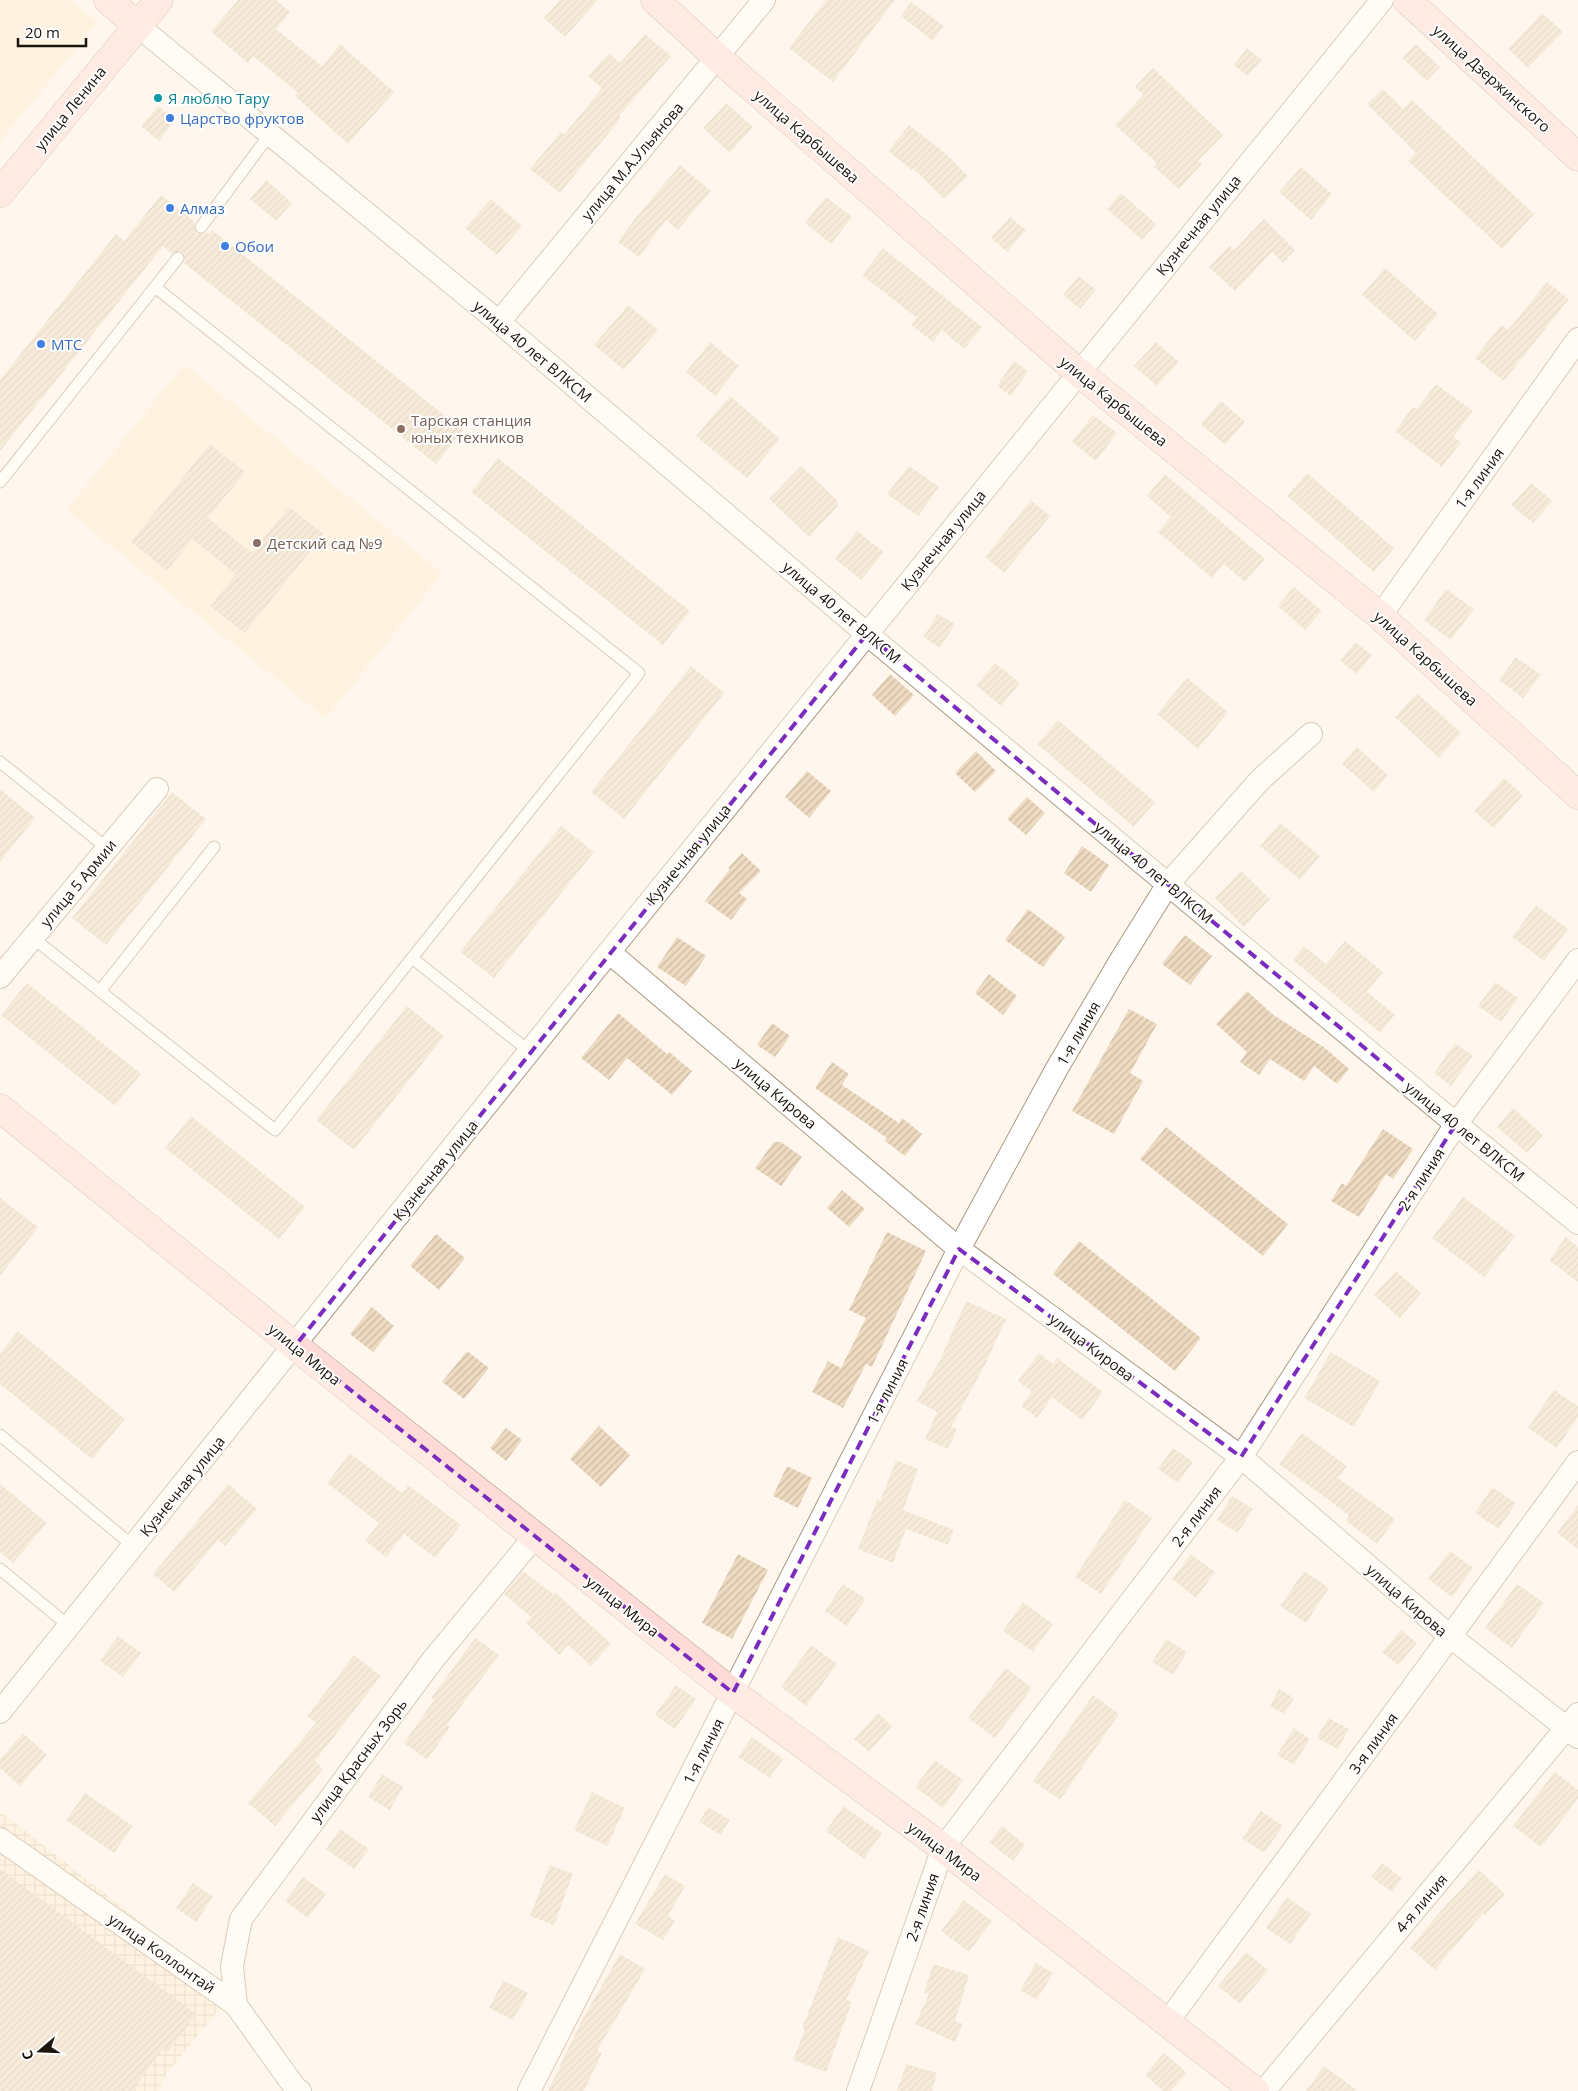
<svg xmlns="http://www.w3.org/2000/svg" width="1578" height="2091" viewBox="0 0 1578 2091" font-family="'Open Sans',sans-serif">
	<defs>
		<pattern id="industrial-grid" width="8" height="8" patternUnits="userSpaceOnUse" patternTransform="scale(1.25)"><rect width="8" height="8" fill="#ffebd2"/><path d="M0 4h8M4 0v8" fill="none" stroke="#dac9b3"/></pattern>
		<pattern id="building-hatch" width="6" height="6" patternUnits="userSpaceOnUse" patternTransform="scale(1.25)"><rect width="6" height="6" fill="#eddac1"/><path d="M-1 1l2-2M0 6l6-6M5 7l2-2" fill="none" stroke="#cbbaa5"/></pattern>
	</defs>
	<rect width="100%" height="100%" fill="#fff7ed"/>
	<g fill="#ffebd2">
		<polygon points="0,0 70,0 98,22 0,142"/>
		<polygon points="184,364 443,573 326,719 66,510"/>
	</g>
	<polygon fill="url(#industrial-grid)" points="0,1811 219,1983 223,2005 166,2074 159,2091 0,2091"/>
	<g fill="url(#building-hatch)">
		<polygon points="238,0 276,0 290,12 276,29 322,66 340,44 394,92 348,144 295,96 298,93 253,56 248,63 211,32"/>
		<polygon points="560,0 598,0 565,37 544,18"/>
		<polygon points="826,0 895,0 833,82 789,48"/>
		<polygon points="911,2 944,26 933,41 901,16"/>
		<polygon points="1542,13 1563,32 1528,68 1508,49"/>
		<polygon points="645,34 671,56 619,116 621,118 560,193 530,169 561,132 564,135 602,88 588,76 609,53 620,63"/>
		<polygon points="1416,44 1440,67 1427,81 1402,58"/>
		<polygon points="1247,48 1262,60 1247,76 1234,65"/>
		<polygon points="1153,68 1223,135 1198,161 1202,164 1179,189 1154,167 1157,163 1115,125 1143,95 1135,87"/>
		<polygon points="1383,89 1403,109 1412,100 1534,214 1502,249 1408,161 1416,153 1367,104"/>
		<polygon points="726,103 753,127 730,153 703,128"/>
		<polygon points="158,106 175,120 159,141 141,126"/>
		<polygon points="909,125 945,153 968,176 944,199 913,168 912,170 888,151"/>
		<polygon points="680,165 711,191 678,230 666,220 639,257 618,242 633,221"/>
		<polygon points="1301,167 1332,194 1311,220 1279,192"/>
		<polygon points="266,180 292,203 276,221 250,199"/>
		<polygon points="1121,193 1156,224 1142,240 1107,209"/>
		<polygon points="161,195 195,222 194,227 196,233 201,234 207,232 210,234 212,230 463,430 436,464 184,263 185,259 183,252 179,251 172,254 163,246 0,451 0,380 116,234 124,241"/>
		<polygon points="826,197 852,217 831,244 805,223"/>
		<polygon points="491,199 522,226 497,255 465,228"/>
		<polygon points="1010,217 1026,230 1007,252 991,238"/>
		<polygon points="1264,219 1295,250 1283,263 1272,252 1235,291 1209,267 1229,246 1234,250"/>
		<polygon points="883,248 982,327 964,349 942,330 933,342 911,325 917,318 862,275"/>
		<polygon points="1385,268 1438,314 1415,341 1362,295"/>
		<polygon points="1079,276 1096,290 1080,309 1063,295"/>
		<polygon points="1547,282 1569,299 1504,381 1475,358 1501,325 1508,330"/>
		<polygon points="628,305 658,330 624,370 594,345"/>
		<polygon points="710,342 739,366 715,396 686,372"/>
		<polygon points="1156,342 1179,362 1157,386 1134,366"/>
		<polygon points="1014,361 1028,371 1011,396 997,386"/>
		<polygon points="1436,384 1473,411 1453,437 1461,442 1442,467 1395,431 1413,407 1417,409"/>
		<polygon points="730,396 780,439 747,478 696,436"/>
		<polygon points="1221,401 1245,422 1225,445 1201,424"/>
		<polygon points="1093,415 1117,433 1096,461 1072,442"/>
		<polygon points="210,444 245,472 208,518 252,553 289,507 324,534 245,633 210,606 236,574 192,539 167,571 131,542"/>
		<polygon points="498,458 690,611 663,645 471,492"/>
		<polygon points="801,466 837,500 837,507 809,537 769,499"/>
		<polygon points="909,466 939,487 918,516 887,494"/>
		<polygon points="1307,473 1394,548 1374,572 1287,496"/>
		<polygon points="1165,474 1265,559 1245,582 1224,564 1212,578 1158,532 1171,517 1147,496"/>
		<polygon points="1531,483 1552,501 1533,523 1511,505"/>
		<polygon points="1031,500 1050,516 1004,573 985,557"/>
		<polygon points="857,531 884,552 861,580 835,559"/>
		<polygon points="1294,587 1322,611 1305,630 1278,606"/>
		<polygon points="1446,589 1474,609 1451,640 1424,620"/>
		<polygon points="938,614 955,624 940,648 923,637"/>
		<polygon points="1355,642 1372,655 1357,674 1340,661"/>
		<polygon points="1516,657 1541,675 1523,698 1499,680"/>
		<polygon points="995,663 1020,683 1001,706 976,685"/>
		<polygon points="691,666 724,693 624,819 591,792"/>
		<polygon points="890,674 914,695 895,716 872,695"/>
		<polygon points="1187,678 1228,712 1198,749 1157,714"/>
		<polygon points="1417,693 1461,733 1439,758 1395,717"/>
		<polygon points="1058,720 1155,802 1134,827 1037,744"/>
		<polygon points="1357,747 1388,775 1374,792 1342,764"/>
		<polygon points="976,751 996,771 975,792 955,773"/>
		<polygon points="807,771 831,791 809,818 785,797"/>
		<polygon points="1504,778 1523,795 1494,828 1474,811"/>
		<polygon points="0,789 35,818 0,862"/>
		<polygon points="172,792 206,819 106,945 72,918"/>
		<polygon points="1027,797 1045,813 1026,835 1007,819"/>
		<polygon points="1280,823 1320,856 1300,880 1260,846"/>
		<polygon points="561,826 594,852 494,978 460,952"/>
		<polygon points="1082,846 1109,865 1091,892 1064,873"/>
		<polygon points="742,853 761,871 739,893 747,899 731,920 705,901 730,869 728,868"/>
		<polygon points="1241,871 1270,899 1244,927 1215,898"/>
		<polygon points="1536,905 1568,929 1544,961 1512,937"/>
		<polygon points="1028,909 1065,937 1043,967 1005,940"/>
		<polygon points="1185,935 1212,956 1190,985 1162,964"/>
		<polygon points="677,937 706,956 686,986 657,967"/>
		<polygon points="1345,941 1383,972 1367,992 1395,1015 1380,1033 1293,960 1304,946 1326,964"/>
		<polygon points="989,974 1017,996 1003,1015 975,993"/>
		<polygon points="1495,982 1518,998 1501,1022 1478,1006"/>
		<polygon points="27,983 141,1074 115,1106 1,1015"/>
		<polygon points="1247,991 1272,1014 1325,1048 1349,1069 1337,1084 1314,1066 1304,1081 1270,1059 1259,1075 1240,1062 1247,1052 1216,1024"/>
		<polygon points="407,1006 444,1036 354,1150 316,1120"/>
		<polygon points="1129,1009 1157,1024 1130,1073 1143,1081 1114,1134 1072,1111"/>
		<polygon points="618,1013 667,1054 669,1052 692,1071 672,1095 627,1058 609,1080 581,1058"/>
		<polygon points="772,1023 790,1036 775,1057 757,1045"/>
		<polygon points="1455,1043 1473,1056 1451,1086 1434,1073"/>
		<polygon points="832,1062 849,1074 842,1085 899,1123 902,1118 922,1134 905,1156 885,1141 887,1138 815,1088"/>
		<polygon points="1513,1108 1543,1135 1527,1153 1497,1127"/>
		<polygon points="191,1116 305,1207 279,1239 165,1148"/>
		<polygon points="1166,1127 1288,1224 1263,1256 1140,1159"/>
		<polygon points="1383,1129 1413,1149 1393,1179 1386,1174 1359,1217 1331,1201 1342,1183 1346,1186"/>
		<polygon points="774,1142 781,1142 802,1157 781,1186 755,1168"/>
		<polygon points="842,1190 865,1209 849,1227 827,1208"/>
		<polygon points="1463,1197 1515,1236 1484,1277 1432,1238"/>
		<polygon points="0,1198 38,1227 0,1276"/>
		<polygon points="887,1232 926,1251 872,1367 866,1364 843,1408 812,1392 828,1361 841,1368 866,1318 849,1310"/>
		<polygon points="436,1234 465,1258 439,1290 410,1266"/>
		<polygon points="1566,1237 1578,1247 1578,1282 1549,1260"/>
		<polygon points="1079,1241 1201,1338 1175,1371 1053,1274"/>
		<polygon points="1396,1271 1421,1293 1400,1318 1374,1295"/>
		<polygon points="966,1301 1006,1319 984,1367 951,1427 957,1429 948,1449 925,1439 937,1412 917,1401 941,1358"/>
		<polygon points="372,1307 394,1326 373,1352 350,1334"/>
		<polygon points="18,1331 125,1419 92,1459 0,1384 0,1354"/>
		<polygon points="467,1351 489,1368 464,1399 442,1382"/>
		<polygon points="1331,1352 1380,1381 1354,1427 1304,1398"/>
		<polygon points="1039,1353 1053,1364 1057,1358 1103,1392 1082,1420 1052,1397 1037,1418 1021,1406 1032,1392 1018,1381"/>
		<polygon points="1554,1390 1578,1406 1578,1417 1557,1448 1528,1428"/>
		<polygon points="599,1426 630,1455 601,1487 570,1459"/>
		<polygon points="506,1428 522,1440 506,1461 490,1448"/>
		<polygon points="1302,1433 1347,1466 1338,1478 1395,1519 1377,1544 1346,1521 1349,1515 1279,1464"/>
		<polygon points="1173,1448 1193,1462 1178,1483 1158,1469"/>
		<polygon points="350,1453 402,1493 408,1485 461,1525 435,1558 404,1534 386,1557 365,1541 379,1523 327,1483"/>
		<polygon points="896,1460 918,1469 903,1510 954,1530 948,1545 906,1529 893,1563 858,1549 877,1500 880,1501"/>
		<polygon points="787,1466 812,1478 798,1508 773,1496"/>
		<polygon points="0,1484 47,1523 13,1563 0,1552"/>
		<polygon points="228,1484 257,1509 225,1546 218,1540 174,1592 153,1574"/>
		<polygon points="1492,1487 1516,1503 1499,1529 1475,1513"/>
		<polygon points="1232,1496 1253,1509 1238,1533 1217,1520"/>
		<polygon points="1125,1500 1152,1518 1101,1594 1075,1577"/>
		<polygon points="1578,1505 1578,1549 1557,1533"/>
		<polygon points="1450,1551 1473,1568 1452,1597 1428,1579"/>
		<polygon points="738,1554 768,1570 732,1639 702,1623"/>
		<polygon points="1191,1554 1215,1572 1196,1598 1172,1579"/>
		<polygon points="523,1571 553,1594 555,1592 611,1644 591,1666 568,1645 559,1655 526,1623 531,1617 504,1594"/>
		<polygon points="1304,1571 1329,1588 1306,1623 1280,1606"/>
		<polygon points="843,1584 866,1599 847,1626 825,1611"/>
		<polygon points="1517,1584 1544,1603 1512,1648 1485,1628"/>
		<polygon points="1023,1602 1053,1624 1033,1652 1003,1631"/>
		<polygon points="1401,1630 1417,1643 1398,1665 1382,1652"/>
		<polygon points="118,1636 141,1653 123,1677 100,1661"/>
		<polygon points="475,1638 499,1655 447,1725 450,1727 427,1760 404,1743 434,1700 431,1698"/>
		<polygon points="1166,1639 1187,1652 1173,1675 1152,1662"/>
		<polygon points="811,1645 837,1664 806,1706 781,1687"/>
		<polygon points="354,1655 381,1676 315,1761 323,1769 275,1826 248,1803 316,1723 307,1716"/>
		<polygon points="1006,1668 1032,1688 995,1738 968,1718"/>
		<polygon points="676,1685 696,1699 675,1729 655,1715"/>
		<polygon points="1279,1689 1294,1698 1284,1714 1270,1706"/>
		<polygon points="1093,1695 1119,1714 1060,1800 1033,1781"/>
		<polygon points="878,1713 892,1726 869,1752 854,1739"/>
		<polygon points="1328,1718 1349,1729 1338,1749 1317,1738"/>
		<polygon points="1294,1728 1310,1739 1294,1765 1277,1755"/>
		<polygon points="23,1733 47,1755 20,1786 0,1768 0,1759"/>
		<polygon points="752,1737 783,1759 770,1778 738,1757"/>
		<polygon points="935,1760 963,1780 943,1808 915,1787"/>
		<polygon points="1555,1772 1578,1790 1578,1799 1541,1847 1513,1826"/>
		<polygon points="382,1774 403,1787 390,1810 368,1797"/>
		<polygon points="592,1792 625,1808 607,1846 574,1830"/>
		<polygon points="85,1793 133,1826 114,1853 66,1820"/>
		<polygon points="843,1806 882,1833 864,1859 826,1831"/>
		<polygon points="708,1807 730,1820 721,1835 699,1822"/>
		<polygon points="1261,1811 1283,1826 1264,1853 1242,1838"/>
		<polygon points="1002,1826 1025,1845 1013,1861 989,1842"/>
		<polygon points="340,1829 369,1849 354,1869 326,1849"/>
		<polygon points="1382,1863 1402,1878 1392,1892 1371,1877"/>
		<polygon points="550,1865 573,1874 554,1925 530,1916"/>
		<polygon points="0,1869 196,2014 168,2052 163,2048 132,2091 0,2091"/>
		<polygon points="1479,1870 1505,1894 1485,1915 1483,1913 1435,1970 1410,1948 1445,1906"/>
		<polygon points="665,1874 685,1886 668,1916 675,1921 663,1940 635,1924"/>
		<polygon points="303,1877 326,1894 308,1918 285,1901"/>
		<polygon points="193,1883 213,1897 196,1922 176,1908"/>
		<polygon points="1287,1897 1311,1914 1290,1944 1266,1928"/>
		<polygon points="964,1900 992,1921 969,1952 941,1931"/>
		<polygon points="838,1937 869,1951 846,2000 852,2002 826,2072 793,2060 805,2029 802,2028"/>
		<polygon points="1246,1952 1268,1970 1240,2004 1218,1986"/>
		<polygon points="620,1954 645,1969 597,2051 602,2053 584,2091 548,2091 581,2022"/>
		<polygon points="1036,1963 1053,1973 1037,2000 1020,1990"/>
		<polygon points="933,1964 969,1975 955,2021 963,2024 955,2042 915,2024 929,1994 924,1993"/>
		<polygon points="503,1980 528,1993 513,2020 489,2008"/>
		<polygon points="1164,2053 1187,2073 1171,2091 1163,2091 1145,2075"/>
		<polygon points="906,2064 937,2073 932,2091 897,2091"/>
		<polygon points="1324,2066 1358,2091 1306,2091"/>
	</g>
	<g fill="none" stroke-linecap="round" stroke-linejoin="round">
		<defs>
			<g id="lane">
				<polyline points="201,227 270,134"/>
				<polyline points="155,287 178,258"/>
				<polyline points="0,482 155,287 639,673 275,1130 33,938"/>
				<polyline points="0,762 107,848"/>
				<polyline points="412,958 529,1051"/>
				<polyline points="100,991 214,847"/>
				<polyline points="0,1435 133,1546"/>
				<polyline points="0,1569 69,1626"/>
			</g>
			<g id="street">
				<polyline points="138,26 499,322 867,634 1456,1124 1578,1223"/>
				<polyline points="499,322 764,0"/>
				<polyline points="1380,616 1578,339"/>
				<polyline points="609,952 959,1249 1241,1457 1451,1637 1578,1737"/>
				<polyline points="0,977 157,789"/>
				<polyline points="0,1712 609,952 1382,0"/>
				<polyline points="0,1839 236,2005 296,2089 300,2091"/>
				<polyline points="236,2005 232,1966 241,1919 432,1661 535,1536"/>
				<polyline points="1166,2024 1578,1462"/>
				<polyline points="529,2091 959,1249 1056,1070 1119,963 1168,884 1260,780 1311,734"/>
				<polyline points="858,2091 943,1848 1241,1457 1456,1124 1578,960"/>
				<polyline points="1264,2091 1578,1714"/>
			</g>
			<g id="secondary">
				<polyline points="108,0 138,26"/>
				<polyline points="655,0 718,58 1078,372 1380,616 1578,795"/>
				<polyline points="1407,0 1578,157"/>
				<polyline points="0,193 159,0"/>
				<polyline points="0,1108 295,1346 733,1693 943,1848 1255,2091"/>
			</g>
		</defs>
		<use href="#lane" stroke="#a99881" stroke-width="13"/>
		<use href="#street" stroke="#a99881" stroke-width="24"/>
		<use href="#secondary" stroke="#a99881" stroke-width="29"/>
		<use href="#lane" stroke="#fff" stroke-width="11"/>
		<use href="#street" stroke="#fff" stroke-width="22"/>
		<use href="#secondary" stroke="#fedbd8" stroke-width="28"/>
	</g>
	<path d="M0 0H1578V2091H0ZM867,634L1456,1124L1241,1457L959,1249L733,1693L295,1346Z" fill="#fff7ed" fill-opacity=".55" fill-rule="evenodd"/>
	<path fill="none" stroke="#7b2cbf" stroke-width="4" stroke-dasharray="10 6" stroke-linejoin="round" d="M867,634L1456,1124L1241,1457L959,1249L733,1693L295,1346Z"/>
	<circle fill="#0f9aa8" stroke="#fff" stroke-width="2" cx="158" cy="98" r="5"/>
	<g fill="#3f7fe0" stroke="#fff" stroke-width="2">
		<circle cx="170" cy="118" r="5"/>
		<circle cx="170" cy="208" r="5"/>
		<circle cx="225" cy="246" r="5"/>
		<circle cx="41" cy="344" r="5"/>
	</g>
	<g fill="#8d6e63" stroke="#fff" stroke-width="2">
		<circle cx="401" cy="429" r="5"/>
		<circle cx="257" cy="543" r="5"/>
	</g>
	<g text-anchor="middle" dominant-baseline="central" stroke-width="4" stroke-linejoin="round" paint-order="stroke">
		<g font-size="15" fill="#1b150c" stroke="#fff">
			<text transform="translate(1492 78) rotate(42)">улица Дзержинского</text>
			<text transform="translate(70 108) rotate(-51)">улица Ленина</text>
			<text transform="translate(807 136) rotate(41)">улица Карбышева</text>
			<text transform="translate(632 161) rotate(-50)">улица М.А.Ульянова</text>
			<text transform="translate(1198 225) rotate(-51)">Кузнечная улица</text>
			<text transform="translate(533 351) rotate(40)">улица 40 лет ВЛКСМ</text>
			<text transform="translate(1114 401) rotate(39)">улица Карбышева</text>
			<text transform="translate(1479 478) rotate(-54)">1-я линия</text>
			<text transform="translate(943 540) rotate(-51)">Кузнечная улица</text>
			<text transform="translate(842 612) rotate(40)">улица 40 лет ВЛКСМ</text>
			<text transform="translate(1426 658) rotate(42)">улица Карбышева</text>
			<text transform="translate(688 854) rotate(-51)">Кузнечная улица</text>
			<text transform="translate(1154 872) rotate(40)">улица 40 лет ВЛКСМ</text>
			<text transform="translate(78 883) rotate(-50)">улица 5 Армии</text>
			<text transform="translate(1078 1033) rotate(-60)">1-я линия</text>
			<text transform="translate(776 1093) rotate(40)">улица Кирова</text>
			<text transform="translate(1465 1131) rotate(39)">улица 40 лет ВЛКСМ</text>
			<text transform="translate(435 1170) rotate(-51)">Кузнечная улица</text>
			<text transform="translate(1421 1179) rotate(-57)">2-я линия</text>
			<text transform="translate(1092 1347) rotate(37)">улица Кирова</text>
			<text transform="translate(305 1354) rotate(39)">улица Мира</text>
			<text transform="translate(887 1391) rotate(-63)">1-я линия</text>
			<text transform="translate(182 1486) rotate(-51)">Кузнечная улица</text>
			<text transform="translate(1196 1516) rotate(-53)">2-я линия</text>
			<text transform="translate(1407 1600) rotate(41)">улица Кирова</text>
			<text transform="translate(623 1606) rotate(38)">улица Мира</text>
			<text transform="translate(1373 1743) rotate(-54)">3-я линия</text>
			<text transform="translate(703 1751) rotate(-63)">1-я линия</text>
			<text transform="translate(358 1760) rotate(-53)">улица Красных Зорь</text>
			<text transform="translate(945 1851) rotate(37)">улица Мира</text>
			<text transform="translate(1421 1903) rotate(-50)">4-я линия</text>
			<text transform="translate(922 1907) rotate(-71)">2-я линия</text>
			<text transform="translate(162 1953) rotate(35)">улица Коллонтай</text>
		</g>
		<g font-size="15" fill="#0d838f" stroke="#fff" text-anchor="start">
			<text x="168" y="98">Я люблю Тару</text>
		</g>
		<g font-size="15" fill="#366cbe" stroke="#fff" text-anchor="start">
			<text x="180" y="118">Царство фруктов</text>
			<text x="180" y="208">Алмаз</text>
			<text x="235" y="246">Обои</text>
			<text x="51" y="344">МТС</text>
		</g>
		<g font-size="15" fill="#785e54" stroke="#fff" text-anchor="start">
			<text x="411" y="420">Тарская станция<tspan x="411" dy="17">юных техников</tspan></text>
			<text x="267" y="543">Детский сад №9</text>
		</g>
	</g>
	<g transform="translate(40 2051) rotate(251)" stroke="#ffffff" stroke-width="4" paint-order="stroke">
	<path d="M0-4L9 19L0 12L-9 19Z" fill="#1b150c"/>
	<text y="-8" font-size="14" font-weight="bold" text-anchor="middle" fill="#1b150c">С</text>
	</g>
	<path d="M18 38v8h68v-8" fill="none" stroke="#1b150c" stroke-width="2.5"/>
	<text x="25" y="38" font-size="15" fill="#1b150c" stroke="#ffffff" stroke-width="4" paint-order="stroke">20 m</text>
</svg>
